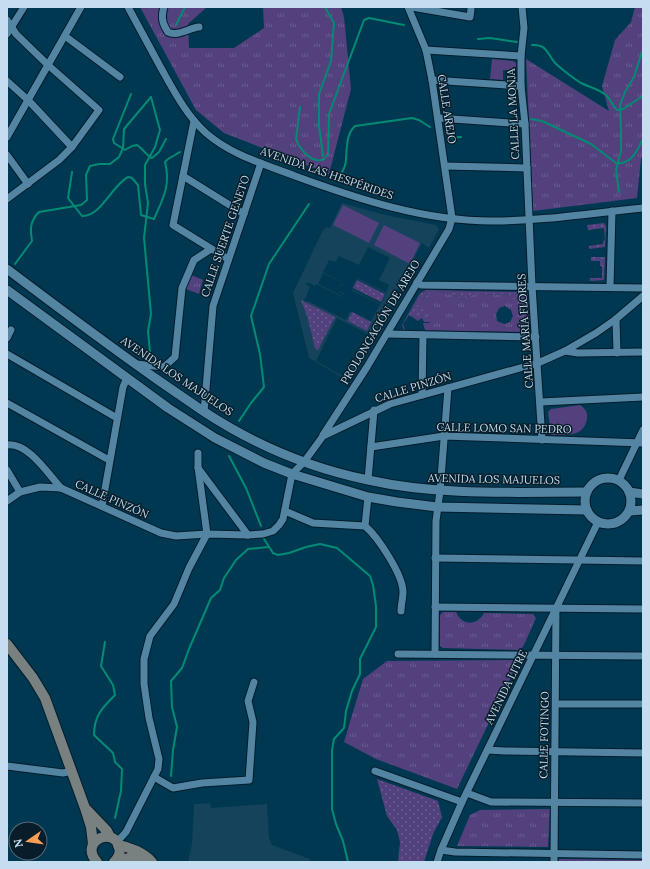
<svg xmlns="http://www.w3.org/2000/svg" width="650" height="869" viewBox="0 0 650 869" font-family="Lora,serif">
	<defs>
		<pattern id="grass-tufts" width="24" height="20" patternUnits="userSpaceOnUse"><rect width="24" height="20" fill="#53417d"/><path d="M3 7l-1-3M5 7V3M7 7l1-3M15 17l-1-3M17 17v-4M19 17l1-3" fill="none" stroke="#6a5c90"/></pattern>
		<pattern id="garden-dots" width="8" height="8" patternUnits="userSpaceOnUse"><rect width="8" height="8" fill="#53417d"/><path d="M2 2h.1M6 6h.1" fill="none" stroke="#6a5c90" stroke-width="1.8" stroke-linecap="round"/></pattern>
	</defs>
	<rect width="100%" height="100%" fill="#003852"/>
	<g fill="#14435b" fill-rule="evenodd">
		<path d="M342,203L385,215L436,225L439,229L429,248L422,243L389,305L362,361L348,381L309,358L293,293L322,232L326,227L330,228ZM368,247L390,258L379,280L389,285L386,292L357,278L351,290L380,304L371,321L350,311L346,320L308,301L307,302L304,301L310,287L306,284L307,282L315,286L316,284L342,297L344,293L338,291L341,285L347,287L348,285L323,272L329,260L335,262L339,256L359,265ZM323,273L348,285L347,287L341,284L338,291L343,294L342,296L318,284ZM357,279L386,293L381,304L352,289ZM305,309L322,343L315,347L307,316ZM337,318L372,336L360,361L355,359L346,378L316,361Z"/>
		<polygon points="210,803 211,808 267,804 269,838 272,845 310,859 309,862 188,862 192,844 194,804"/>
	</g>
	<g fill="url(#grass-tufts)" fill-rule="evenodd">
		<polygon points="140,7 207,7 188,24 189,48 234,48 264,28 263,7 341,7 344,17 351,89 329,174 224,133 196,110"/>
		<polygon points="635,7 643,7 643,156 641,159 637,198 533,211 526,59 609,111 602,86 615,40 631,22"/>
		<polygon points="191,275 203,280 199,294 186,289"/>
		<path d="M426,290L526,292L528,295L530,330L529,332L404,330L402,325L420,293ZM426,291H433V293L425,296L418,307L427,313L419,320L409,314L421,294ZM441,291L524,292L527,295L474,294L462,300L451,294L440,292ZM528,298L530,325L519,307L513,301ZM505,306L511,310L513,316L510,322L504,324L497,321L496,314L499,308ZM409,315L418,321L422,318L424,322H429L430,323H423L425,330H405L403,324Z"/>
		<path d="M443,612H456C462,626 477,626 484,613L533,614L536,618L523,647L518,650L443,648L440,646V615Z"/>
		<polygon points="519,660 457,789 376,759 344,742 363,679 387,661"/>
		<polygon points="550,809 548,847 457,846 470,815 480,810"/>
		<polygon points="559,859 643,860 643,862 559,862"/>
	</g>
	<g fill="url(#garden-dots)">
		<polygon points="604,223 606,226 605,247 589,249 589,246 603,244 603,241 605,240 604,228 588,230 587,225"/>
		<polygon points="591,257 605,257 604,280 590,281 590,278 602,278 602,266 600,266 600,261 591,261"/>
		<polygon points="357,280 385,294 381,302 353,288"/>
		<polygon points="426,291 433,291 433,293 425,296 418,307 426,311 427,313 419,320 409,314 421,294"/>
		<polygon points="440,291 524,292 527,295 474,294 462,300 451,294 440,292"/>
		<polygon points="513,298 528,298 530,326 519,307 512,301"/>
		<polygon points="301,300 335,317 318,350 315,348 307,316"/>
		<polygon points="352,312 371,322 367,331 348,321"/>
		<polygon points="377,779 438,801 442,817 433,834 424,862 398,862 400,842 397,830 387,816"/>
	</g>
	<g fill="#53417d">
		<polygon points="492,59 513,61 516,63 516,71 503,70 503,80 490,79"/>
		<polygon points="343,205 379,223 369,243 333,225"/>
		<polygon points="384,225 420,243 410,264 374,245"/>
		<path d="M580,405C585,408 588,413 587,418C585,437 566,435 551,435L548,412L551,409Z"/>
	</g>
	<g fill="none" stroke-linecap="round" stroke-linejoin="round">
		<g stroke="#028b74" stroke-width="2">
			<polyline points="176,25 185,7"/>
			<polyline points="478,39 490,38 517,42"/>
			<path d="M532,45C548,44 547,55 556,64C564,71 573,78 581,83C589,87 599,89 606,95C611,99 612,106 617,110L623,109L643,96"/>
			<path d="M131,94L113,139L114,143L125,150L132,146L137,145C143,149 146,155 152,158L159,152L166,139"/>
			<polyline points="151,97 160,130 155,147 145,165 145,184 148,203 144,238 151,314 148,331 151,363"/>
			<path d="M300,107L296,139C298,146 308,159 317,160C319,161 321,160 324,159L328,154L329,114L364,20L369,18L404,25"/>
			<path d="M531,119L542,121L591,144L616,163C632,165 637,150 643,139"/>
			<polyline points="449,138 461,137"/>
			<polyline points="323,156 319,126 319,94 331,61 334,23 325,7"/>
			<path d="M72,172L68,198L82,216C101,217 112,185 128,177L132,178L138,185L141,215L154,219C163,198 171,186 165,162L168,159L180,152"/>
			<path d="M341,174C344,169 346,164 346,159C347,148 346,134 355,126L412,118L419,120L430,127"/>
			<polyline points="619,192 616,170 621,151 621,130 620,105 625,92 634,77 643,49"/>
			<path d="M15,264L32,241C30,229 30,221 39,212L81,205L87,200L86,175L90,166L99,164H110L119,157L123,148L124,129L151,97"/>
			<polyline points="239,421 251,403 264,387 260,354 251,316 269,264 309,204"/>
			<polyline points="229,456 246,488 261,526"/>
			<polyline points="264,539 273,553 278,555 289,553 306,547 320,544 337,548 370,576 373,585 376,606 376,627 360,659 360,674 352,691 346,711 344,728 334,739 332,750 332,809 336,824 343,841 348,862"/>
			<path d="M105,642L101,666L113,685L115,695C102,708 94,716 94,735L113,753L115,762L122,769L121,791L115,818"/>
			<polyline points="171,776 173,750 177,727 172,707 171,681 182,668 189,649 211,598 220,590 224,578 236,560 248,549 268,547"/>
		</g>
		<defs>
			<g id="minor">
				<path d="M128,7C139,27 150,48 161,68C174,91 186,115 206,133C231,155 264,164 295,176C358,199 424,221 492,221C543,221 593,213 643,208"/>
				<path d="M164,7C161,17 162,23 168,32C177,37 189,28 199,27"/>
				<polyline points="412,7 470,17 471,9"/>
				<polyline points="522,7 524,28 521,56 521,86 525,124 532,286 542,440"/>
				<polyline points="7,20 16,34 48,65 99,110 72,147 59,160 7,199"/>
				<polyline points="7,34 24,7"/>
				<polyline points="65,36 120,77"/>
				<polyline points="426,50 521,56"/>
				<polyline points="432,80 521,86"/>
				<polyline points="7,81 28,100 72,147"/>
				<polyline points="438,118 525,124"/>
				<polyline points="194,121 173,225 228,259"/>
				<polyline points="7,137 81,7"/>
				<polyline points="7,155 28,184"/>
				<polyline points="445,166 527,168"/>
				<polyline points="183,176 244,214"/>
				<polyline points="417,282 421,285 643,288"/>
				<polyline points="610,287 612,211"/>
				<polyline points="616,319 617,353"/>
				<polyline points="387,334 536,337"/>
				<polyline points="7,338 11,330"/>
				<polyline points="565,351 578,353 643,352"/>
				<polyline points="7,354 117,418"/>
				<polyline points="136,364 164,367 175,357 182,288 194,260 211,249"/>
				<polyline points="422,395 423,335"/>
				<polyline points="541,402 643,397"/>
				<polyline points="7,403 109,460"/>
				<polyline points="204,412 213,306 261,163"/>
				<polyline points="323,435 367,367 449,229 452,218 432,80 426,50 408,7"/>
				<path d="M7,445C28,442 48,474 61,488"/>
				<polyline points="371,447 444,436 643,443"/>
				<polyline points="198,468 248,535"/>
				<polyline points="7,470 20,492"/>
				<polyline points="368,480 374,410"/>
				<polyline points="619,480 643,430"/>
				<polyline points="7,501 20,492 40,487 61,488 161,533 176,536 207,534 248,535 263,534 273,531 279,525 283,519 292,474 304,462 323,436 390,404 538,363 565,351 596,333 616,319 643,296"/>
				<polyline points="102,506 123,387 127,378"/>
				<path d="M285,511L313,523L365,526C378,537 403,575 403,592C403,598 401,605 401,611"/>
				<polyline points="365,526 368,497"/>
				<polyline points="435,558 643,561"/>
				<polyline points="435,607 643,609"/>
				<polyline points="398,654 643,656"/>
				<polyline points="435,654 436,521 440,491 448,388"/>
				<polyline points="556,704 643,704"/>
				<polyline points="488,750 505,751 643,753"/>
				<polyline points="7,766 63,773 72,771"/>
				<polyline points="375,771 462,802"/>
				<polyline points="154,777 173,788 202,783 249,780 253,722 248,701 254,682"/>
				<polyline points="467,793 491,802 643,803"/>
				<polyline points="117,842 126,832 158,769 159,759 149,718 144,684 144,659 150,636 174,604 189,568 207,534 198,467 198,453"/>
				<polyline points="441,850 455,852 643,855"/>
				<polyline points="437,862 441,850 462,802 598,522"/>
				<polyline points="554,862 556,608"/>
			</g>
			<g id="tertiary">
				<path d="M7,269C56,306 105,343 155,378C171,389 187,400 203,411C253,444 310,468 368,480C440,496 514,492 587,492"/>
				<polyline points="7,290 168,408 215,438 264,463 292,474 368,497 397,502 437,507 587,510"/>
				<circle cx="608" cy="501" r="23"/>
				<polyline points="629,492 643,494"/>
				<polyline points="630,511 643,510"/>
			</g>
			<g id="secondary">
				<polyline points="7,644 33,678 45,698 85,808 91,827 93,844"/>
				<polyline points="87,810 107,831 110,837"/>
				<path d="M118,845C130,847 144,853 152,862"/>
				<path d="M97,862C78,841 115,825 119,848C121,853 118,858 114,862"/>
				<polyline points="115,862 132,857 144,856"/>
			</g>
		</defs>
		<use href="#minor" stroke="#031d2c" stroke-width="9"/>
		<use href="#tertiary" stroke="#031d2c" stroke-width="11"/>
		<use href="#secondary" stroke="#031d2c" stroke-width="12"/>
		<use href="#minor" stroke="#5385a3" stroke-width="7"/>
		<use href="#tertiary" stroke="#5385a3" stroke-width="9"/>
		<use href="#secondary" stroke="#788080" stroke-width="10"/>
	</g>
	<g text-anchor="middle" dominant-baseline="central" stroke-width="3" stroke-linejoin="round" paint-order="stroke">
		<g font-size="11" fill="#c5deef" stroke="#081d29">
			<text transform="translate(447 109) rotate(81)">CALLE AREJO</text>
			<text transform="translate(513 114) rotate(-93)">CALLE LA MONJA</text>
			<text transform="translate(327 173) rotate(19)">AVENIDA LAS HESPÉRIDES</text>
			<text transform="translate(225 236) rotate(-71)">CALLE SUERTE GENETO</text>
			<text transform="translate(380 322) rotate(-59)">PROLONGACIÓN DE AREJO</text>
			<text transform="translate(525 331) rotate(-94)">CALLE MARÍA FLORES</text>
			<text transform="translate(177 376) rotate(34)">AVENIDA LOS MAJUELOS</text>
			<text transform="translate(413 387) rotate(-17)">CALLE PINZÓN</text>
			<text transform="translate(504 428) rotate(1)">CALLE LOMO SAN PEDRO</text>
			<text transform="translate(494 479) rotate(1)">AVENIDA LOS MAJUELOS</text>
			<text transform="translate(112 499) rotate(24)">CALLE PINZÓN</text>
			<text transform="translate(506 687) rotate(-64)">AVENIDA LITRE</text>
			<text transform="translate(544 735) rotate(-89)">CALLE FOTINGO</text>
		</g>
	</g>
	<rect width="650" height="869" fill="none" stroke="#c5deef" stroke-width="16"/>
	<g transform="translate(28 841) rotate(257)"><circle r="19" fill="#081d29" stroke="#546a78"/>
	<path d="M0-3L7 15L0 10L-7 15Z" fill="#fd9d54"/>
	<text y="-6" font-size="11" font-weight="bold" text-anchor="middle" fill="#c5deef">N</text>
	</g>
</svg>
